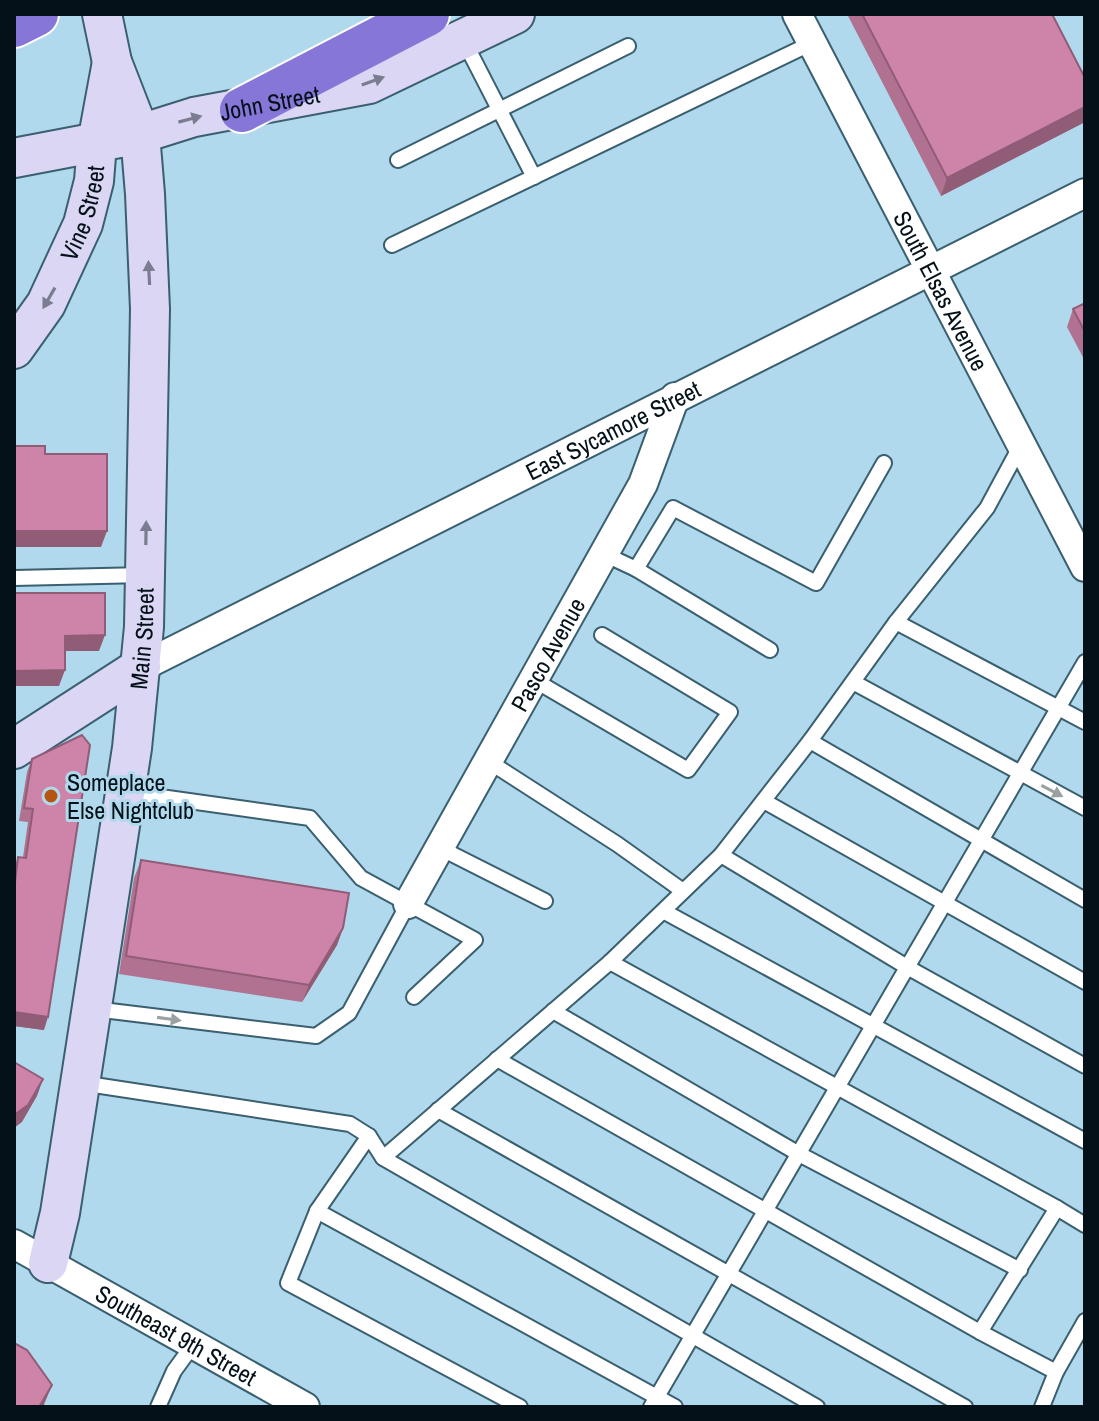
<svg xmlns="http://www.w3.org/2000/svg" width="1099" height="1421" viewBox="0 0 1099 1421" font-family="'Archivo Narrow',sans-serif">
	<rect width="100%" height="100%" fill="#b1d9ed"/>
	<g fill="none" stroke-linecap="round" stroke-linejoin="round">
		<defs>
			<g id="lane">
				<polyline points="463,39 534,177"/>
				<polyline points="398,160 628,46"/>
				<polyline points="392,245 812,43"/>
				<polyline points="604,554 636,569"/>
				<polyline points="14,578 145,575"/>
				<polyline points="896,622 1085,722"/>
				<polyline points="770,650 636,569 673,508 816,583 884,463"/>
				<polyline points="534,680 688,770 730,712 602,635"/>
				<polyline points="853,682 1085,808"/>
				<polyline points="810,741 1085,900"/>
				<polyline points="488,761 617,844 683,891"/>
				<polyline points="125,792 310,818 361,878 475,940 414,997"/>
				<polyline points="764,801 1085,982"/>
				<polyline points="440,848 545,901"/>
				<polyline points="721,855 907,967 1085,1066"/>
				<polyline points="665,912 1085,1141"/>
				<polyline points="610,962 1057,1208"/>
				<polyline points="94,1009 316,1036 349,1013 408,904"/>
				<polyline points="553,1011 799,1154 1020,1270"/>
				<polyline points="497,1059 980,1332"/>
				<polyline points="81,1083 350,1124 369,1136 383,1158 610,962 721,855 810,741 896,622 987,508 1021,445"/>
				<polyline points="438,1110 965,1407"/>
				<polyline points="369,1136 317,1211 288,1283 520,1407"/>
				<polyline points="383,1158 817,1407"/>
				<polyline points="317,1211 675,1407"/>
				<polyline points="1056,1372 980,1332 1057,1208 1085,1225"/>
				<polyline points="158,1407 174,1371 193,1345"/>
				<polyline points="651,1407 1085,662"/>
				<polyline points="1042,1407 1056,1372 1085,1321"/>
			</g>
			<g id="street">
				<path id="s1" d="M797,14L1085,567"/>
				<path id="s2" d="M141,667L1085,193"/>
				<path id="s3" d="M408,904L643,484L675,397"/>
				<path id="s4" d="M14,1244L305,1407"/>
			</g>
			<g id="secondary">
				<path id="s5" d="M14,158L140,134L194,117L369,84L515,14"/>
				<path id="s6" d="M14,349L46,304L83,224L94,181L97,143L112,62"/>
				<polyline points="14,749 141,667"/>
				<path id="s7" d="M48,1263L60,1213L132,748L144,627L150,309L145,194L140,134L112,62L102,14"/>
			</g>
			<g id="highway">
				<polyline points="14,25 36,14"/>
				<polyline points="242,110 427,14"/>
			</g>
		</defs>
		<use href="#lane" stroke="#3a5f6f" stroke-width="18"/>
		<use href="#street" stroke="#3a5f6f" stroke-width="32"/>
		<use href="#secondary" stroke="#3a5f6f" stroke-width="42"/>
		<use href="#highway" stroke="#fff" stroke-width="48"/>
		<use href="#lane" stroke="#fff" stroke-width="14"/>
		<use href="#street" stroke="#fff" stroke-width="28"/>
		<use href="#secondary" stroke="#dbd6f3" stroke-width="38"/>
		<use href="#highway" stroke="#8676d7" stroke-width="44"/>
	</g>
	<g fill="#b07290">
		<polygon points="847,14 1052,14 1085,78 1085,122 941,196"/>
		<polygon points="1085,303 1085,361 1067,327 1073,309"/>
		<polygon points="32,759 44,1030 14,1026 14,869 18,857 23,857 28,822 19,821 27,772"/>
		<polygon points="141,860 343,928 337,945 302,1002 119,974 134,878"/>
	</g>
	<g fill="#905c76">
		<polygon points="1085,107 1085,122 941,196 947,178"/>
		<polygon points="14,531 107,531 101,547 14,547"/>
		<polygon points="105,635 99,651 59,651 65,636"/>
		<polygon points="65,670 59,686 14,686 14,671"/>
		<polygon points="343,928 337,945 302,1002 309,985"/>
		<polygon points="14,1012 48,1017 44,1030 14,1026"/>
		<polygon points="43,1079 37,1096 22,1122 14,1128 14,1115"/>
		<polygon points="52,1385 43,1407 39,1407"/>
	</g>
	<g fill="#cd84a8" stroke="#905c76" stroke-width="2">
		<polygon points="862,14 1052,14 1085,78 1085,107 947,178"/>
		<polygon points="1085,303 1085,332 1073,309"/>
		<polygon points="14,446 45,446 45,454 107,454 107,531 14,531"/>
		<polygon points="14,593 105,593 105,635 65,636 65,670 14,671"/>
		<polygon points="82,735 90,745 48,1017 14,1012 14,891 18,857 26,858 33,809 24,808 32,759"/>
		<polygon points="141,860 349,893 343,928 309,985 126,956"/>
		<polygon points="14,1062 43,1079 28,1105 14,1115"/>
		<polygon points="14,1343 27,1350 52,1385 39,1407 14,1407"/>
	</g>
	<defs><path id="oneway-solid" d="M-6-.8H1V-3.2L6.5 0L1 3.2V.8H-6Z" transform="scale(2)"/></defs>
	<g fill="#7a7d90">
		<use href="#oneway-solid" transform="translate(373 81) rotate(-20)"/>
		<use href="#oneway-solid" transform="translate(190 119) rotate(-15)"/>
		<use href="#oneway-solid" transform="translate(149 273) rotate(-93)"/>
		<use href="#oneway-solid" transform="translate(49 298) rotate(120)"/>
		<use href="#oneway-solid" transform="translate(146 533) rotate(-89)"/>
	</g>
	<g fill="#9ba0a3">
		<use href="#oneway-solid" transform="translate(1052 791) rotate(28)"/>
		<use href="#oneway-solid" transform="translate(169 1019) rotate(8)"/>
	</g>
	<circle fill="#b5550f" stroke="#b1d9ed" stroke-width="3" cx="51" cy="796" r="8"/>
	<g text-anchor="middle" dominant-baseline="central" stroke-width="6" stroke-linejoin="round" paint-order="stroke">
		<g font-size="24" fill="#041118" stroke="#b1d9ed">
			<text stroke="none"><textPath href="#s5" startOffset="262">John Street</textPath></text>
			<text stroke="none"><textPath href="#s6" startOffset="154">Vine Street</textPath></text>
			<text stroke="none"><textPath href="#s1" startOffset="312">South Elsas Avenue</textPath></text>
			<text stroke="none"><textPath href="#s2" startOffset="528">East Sycamore Street</textPath></text>
			<text stroke="none"><textPath href="#s7" startOffset="632">Main Street</textPath></text>
			<text stroke="none"><textPath href="#s3" startOffset="286">Pasco Avenue</textPath></text>
			<text stroke="none"><textPath href="#s4" startOffset="186">Southeast 9th Street</textPath></text>
		</g>
		<g font-size="24" fill="#041118" stroke="#b1d9ed" text-anchor="start">
			<text x="67" y="782">Someplace<tspan x="67" dy="28">Else Nightclub</tspan></text>
		</g>
	</g>
	<rect width="1099" height="1421" fill="none" stroke="#041118" stroke-width="32"/>
</svg>
